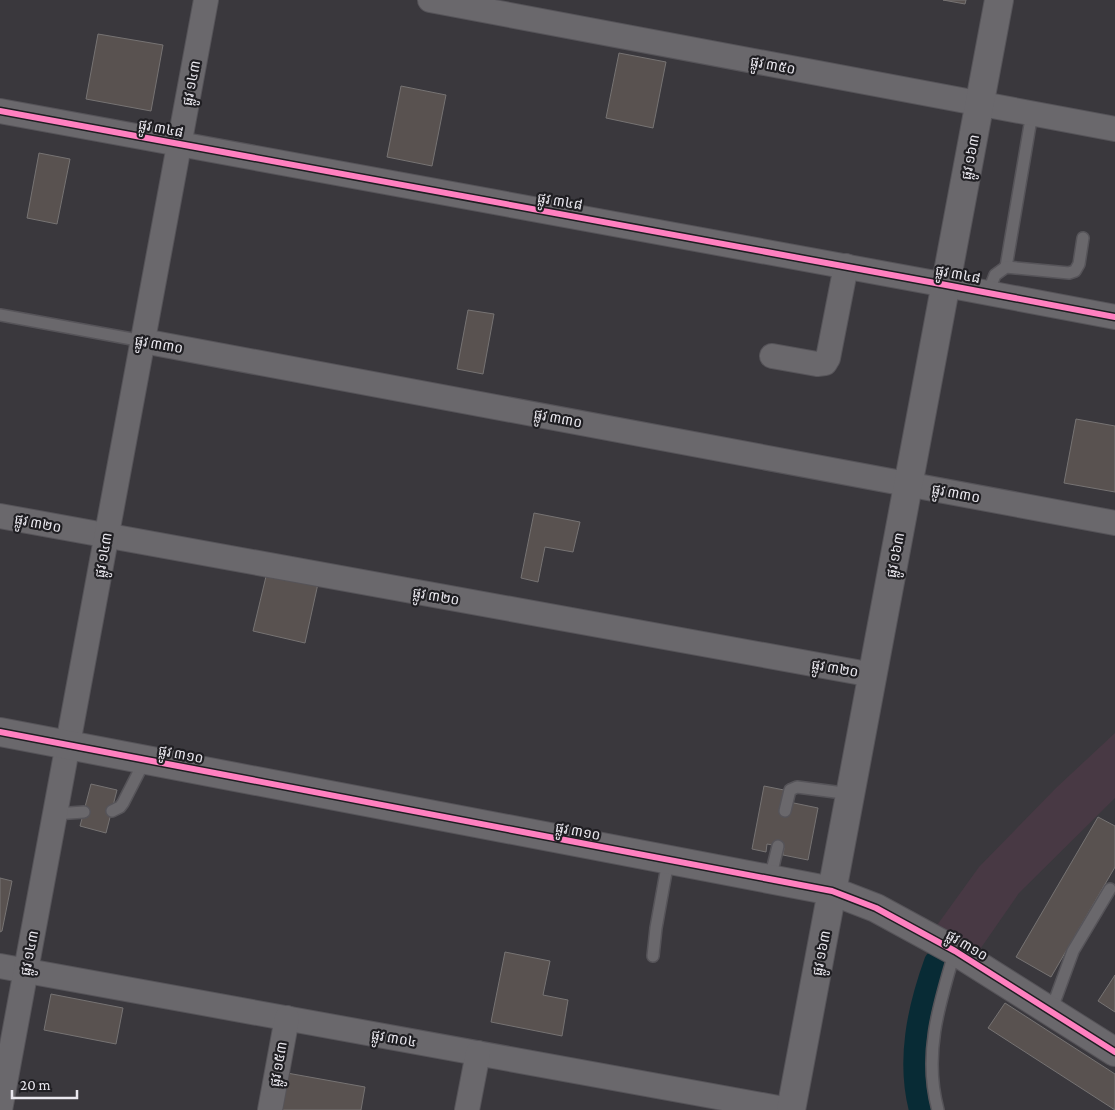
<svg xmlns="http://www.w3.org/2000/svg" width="1115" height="1110" viewBox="0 0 1115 1110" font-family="'Crimson Pro','Noto Sans Khmer',serif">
	<rect width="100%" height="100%" fill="#3a383d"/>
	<polygon fill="#483944" points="1115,733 1115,798 1019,893 976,955 935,928 979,867 1056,788"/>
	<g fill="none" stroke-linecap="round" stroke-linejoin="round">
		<path stroke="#082b35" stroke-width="22" d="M920,1110C907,1060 918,1009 935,962"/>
	</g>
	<g fill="#595250" stroke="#767373">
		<polygon points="943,0 966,0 965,4"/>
		<polygon points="98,34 163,45 151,111 86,99"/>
		<polygon points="619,53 666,62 653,128 606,118"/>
		<polygon points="401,86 446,95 432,166 387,157"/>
		<polygon points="39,153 70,159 57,224 27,218"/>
		<polygon points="468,310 494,314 483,374 457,369"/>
		<polygon points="1076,419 1115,426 1115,492 1064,483"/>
		<polygon points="534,513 580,522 573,552 545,547 538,582 521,578"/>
		<polygon points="268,568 319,579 305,643 253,631"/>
		<polygon points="91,784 117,790 106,833 80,826"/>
		<polygon points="764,786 789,791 789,802 818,808 808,860 783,855 784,848 778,846 767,844 766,852 752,849"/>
		<polygon points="1098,817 1115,826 1115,867 1051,977 1016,957"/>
		<polygon points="0,878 12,881 2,931 0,932"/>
		<polygon points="505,952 550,961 543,995 568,1000 562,1036 491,1022"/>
		<polygon points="1115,975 1115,1012 1098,1001"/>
		<polygon points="51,994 123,1008 116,1044 44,1030"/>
		<polygon points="1005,1003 1115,1074 1115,1110 988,1028"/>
		<polygon points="287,1073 365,1087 361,1110 281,1110"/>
	</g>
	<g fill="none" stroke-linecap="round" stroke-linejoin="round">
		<defs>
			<g id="lane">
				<polyline points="1006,267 1032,113"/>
				<polyline points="988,293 995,275 1006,267 1069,273 1075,271 1079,264 1083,238"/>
				<polyline points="0,315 143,341"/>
				<polyline points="112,811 120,807 123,803 145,760"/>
				<polyline points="785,811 790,790 797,787 851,794"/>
				<polyline points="55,814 84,812"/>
				<polyline points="770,879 778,846"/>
				<polyline points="653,956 656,928 668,861"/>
				<polyline points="1051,1011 1073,951 1110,889"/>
				<path d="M938,1110C923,1055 939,1004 955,951"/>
			</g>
			<g id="street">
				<polyline points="430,0 1115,129"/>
				<polyline points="0,111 946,285 1115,317"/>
				<polyline points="143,341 1115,523"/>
				<polyline points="772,356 817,364 825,363 828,358 846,266"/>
				<polyline points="0,516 873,675"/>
				<polyline points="0,966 789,1110"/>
				<polyline points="0,1110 206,0"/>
				<polyline points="270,1110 287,1018"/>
				<polyline points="467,1110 478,1053"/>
			</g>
			<g id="secondary">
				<polyline points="0,732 832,891 876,908 955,951 1115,1052"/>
				<polyline points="791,1110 999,0"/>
			</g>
		</defs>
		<use href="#lane" stroke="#565459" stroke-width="14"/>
		<use href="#street" stroke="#565459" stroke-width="26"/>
		<use href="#secondary" stroke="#565459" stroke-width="30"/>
		<use href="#lane" stroke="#6a686c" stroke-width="11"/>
		<use href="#street" stroke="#6a686c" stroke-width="24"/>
		<use href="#secondary" stroke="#6a686c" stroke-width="28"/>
		<defs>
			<g id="cycleway">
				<polyline points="0,111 946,285 1115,317"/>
				<polyline points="0,732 832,891 876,908 955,951 1115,1052"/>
			</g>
		</defs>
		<use href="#cycleway" stroke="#1f1e22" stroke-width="9"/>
		<use href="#cycleway" stroke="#ff80c0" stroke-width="6"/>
	</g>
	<g text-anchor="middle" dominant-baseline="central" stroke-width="4.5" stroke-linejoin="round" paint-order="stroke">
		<g font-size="14" fill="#e9e7ee" stroke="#1f1e22">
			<text transform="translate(773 65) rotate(11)">ផ្លូវ ៣៥០</text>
			<text transform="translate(191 83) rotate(-79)">ផ្លូវ ១៤៣</text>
			<text transform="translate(161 128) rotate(11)">ផ្លូវ ៣៤៨</text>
			<text transform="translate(970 157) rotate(-79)">ផ្លូវ ១៦៣</text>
			<text transform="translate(560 201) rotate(10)">ផ្លូវ ៣៤៨</text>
			<text transform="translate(958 274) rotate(11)">ផ្លូវ ៣៤៨</text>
			<text transform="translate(159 344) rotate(10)">ផ្លូវ ៣៣០</text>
			<text transform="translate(558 418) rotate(11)">ផ្លូវ ៣៣០</text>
			<text transform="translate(956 493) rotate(11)">ផ្លូវ ៣៣០</text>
			<text transform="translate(38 523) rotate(11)">ផ្លូវ ៣២០</text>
			<text transform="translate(103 555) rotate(-80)">ផ្លូវ ១៤៣</text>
			<text transform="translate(895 555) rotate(-79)">ផ្លូវ ១៦៣</text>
			<text transform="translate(436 596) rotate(10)">ផ្លូវ ៣២០</text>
			<text transform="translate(835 668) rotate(10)">ផ្លូវ ៣២០</text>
			<text transform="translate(181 754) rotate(11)">ផ្លូវ ៣១០</text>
			<text transform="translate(578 831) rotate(11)">ផ្លូវ ៣១០</text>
			<text transform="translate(967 945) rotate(31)">ផ្លូវ ៣១០</text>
			<text transform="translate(29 953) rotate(-79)">ផ្លូវ ១៤៣</text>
			<text transform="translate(821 953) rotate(-79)">ផ្លូវ ១៦៣</text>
			<text transform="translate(394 1038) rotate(10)">ផ្លូវ ៣០៤</text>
			<text transform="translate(278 1064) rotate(-80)">ផ្លូវ ១៥៣</text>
		</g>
	</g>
	<path d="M12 1090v8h65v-8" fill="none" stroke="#e9e7ee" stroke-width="2.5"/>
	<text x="20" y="1090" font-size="15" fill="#e9e7ee" stroke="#1f1e22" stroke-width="4" paint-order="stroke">20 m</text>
</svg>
